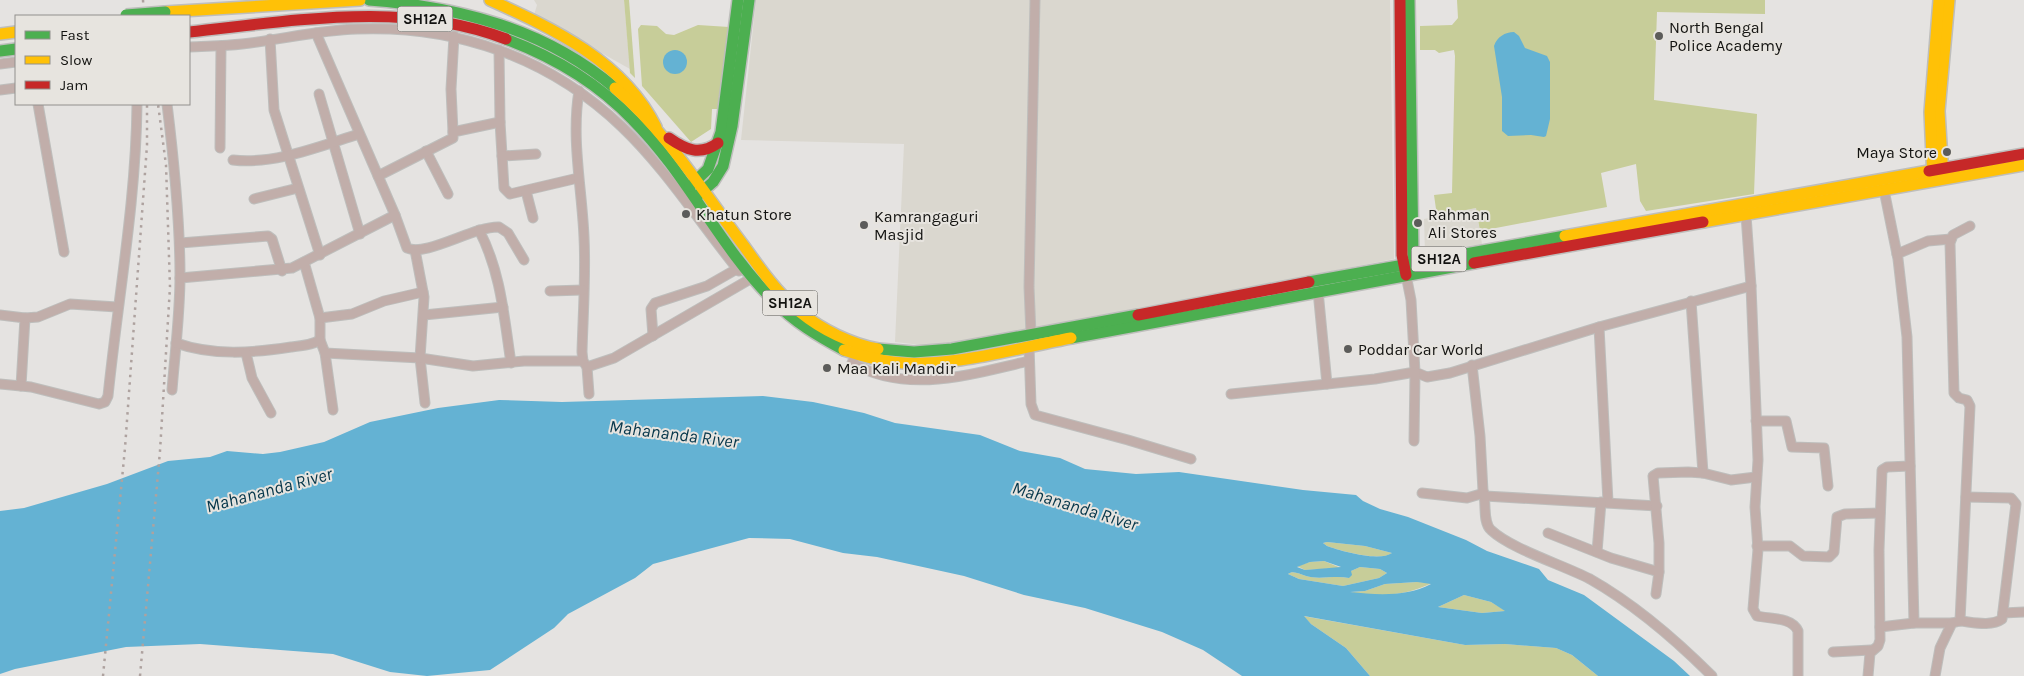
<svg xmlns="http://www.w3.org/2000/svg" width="2024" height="676" viewBox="0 0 2024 676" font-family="Karla,sans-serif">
	<rect width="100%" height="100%" fill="#e5e3e1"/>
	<g fill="#dad7cf">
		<polygon points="534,0 624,0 630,69 534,15 537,5"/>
		<polygon points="756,0 1390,0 1394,259 959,343 921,345 895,342 904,144 741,140"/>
		<polygon points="1476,208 1482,244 1425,253 1424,219"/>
	</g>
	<g fill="#c7cd99">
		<polygon points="624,0 629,0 635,78 630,73"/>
		<polygon points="1457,0 1765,0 1765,14 1657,12 1654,100 1757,114 1754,194 1646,211 1640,201 1636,164 1601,173 1607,207 1480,231 1476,208 1441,215 1436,209 1434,195 1452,193 1455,56 1454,50 1439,53 1435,50 1420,50 1420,26 1452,25 1458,18"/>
		<polygon points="641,25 657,26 666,34 674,35 698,25 729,27 718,109 712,109 711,129 691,142 642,86 638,29"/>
		<path d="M1327,542L1365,546L1392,553C1380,562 1341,551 1327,546L1323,543Z"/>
		<polygon points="1324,561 1341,568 1305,570 1297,566 1310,562"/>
		<path d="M1360,567L1380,569L1387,573L1379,578L1343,586L1299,579L1288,574C1293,570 1299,574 1306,576C1320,580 1334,575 1349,578L1351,571Z"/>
		<path d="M1417,582L1432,583C1408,595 1375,599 1350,592L1365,591L1385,584Z"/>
		<polygon points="1464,595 1491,602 1506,611 1482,613 1438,607"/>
		<polygon points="1303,616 1465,645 1505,644 1556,648 1572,655 1598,676 1370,676 1346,648 1311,624"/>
	</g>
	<g fill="#64b2d3" fill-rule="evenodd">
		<path d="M1514,32L1519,36L1525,48L1547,56L1550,62V119L1546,136L1544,137L1531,135L1508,136L1502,131V97L1494,46C1497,37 1505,32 1514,32Z"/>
		<circle cx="675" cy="62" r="12"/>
		<path d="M763,396L813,402L864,413L895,423L980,435L1020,451L1060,458L1085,469L1136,474L1179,472L1303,490L1356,495L1363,501L1380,509L1408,517L1466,540L1487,551L1539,569L1548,580L1584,595L1674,661L1690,676H1598L1572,655L1556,648L1505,644L1465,645L1304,616L1311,624L1346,648L1370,676H1242L1203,650L1162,632L1085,608L1024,595L964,576L877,557L843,553L790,539L749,538L653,564L635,578L568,614L554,628L490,670L427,676L390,672L333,654L200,644L126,647L15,669L0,674V511L24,508L107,484L168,461L210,457L227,451L263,454L280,452L324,442L370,422L438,408L499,400L562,402ZM1327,542L1365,546L1392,553C1379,562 1341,551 1327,546L1323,543ZM1324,561L1341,567L1305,570L1297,567L1310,562ZM1360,567L1380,569L1387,573L1379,578L1343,586L1299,579L1288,574C1293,570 1299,574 1306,576C1319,580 1335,575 1349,578L1352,575L1351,571ZM1417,582L1431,584C1406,597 1377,595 1350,592L1365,591L1385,584ZM1464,595L1491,602L1505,611L1482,613L1438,607Z"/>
	</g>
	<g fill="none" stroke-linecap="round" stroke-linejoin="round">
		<defs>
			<g id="street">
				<path d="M316,33L395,215L407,248C426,257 474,226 499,227L508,233L524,260"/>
				<polyline points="270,39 274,110 320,255"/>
				<path d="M189,47C206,46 224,46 242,44C280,40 318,30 357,29C457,25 550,58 622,127C666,169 700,223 739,271"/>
				<polyline points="499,50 500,122 504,188 510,194 578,178"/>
				<polyline points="0,64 16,62"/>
				<polyline points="0,90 16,88"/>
				<path d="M579,91C571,139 582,189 584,237C586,275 583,314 582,352L583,361L587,367L589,394"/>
				<polyline points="319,94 360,234"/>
				<polyline points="38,104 64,252"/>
				<path d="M167,104C174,161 180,218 180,276C180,314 175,352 172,390"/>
				<polyline points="453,132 451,89 454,36"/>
				<polyline points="220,148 221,46"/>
				<polyline points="426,151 448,194"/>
				<polyline points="502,156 536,154"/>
				<path d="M233,160C274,165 320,146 359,134"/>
				<polyline points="378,176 453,138 453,132 500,122"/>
				<polyline points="1884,190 1898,259 1907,337 1914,623"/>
				<polyline points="526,191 533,218"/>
				<polyline points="254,199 298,188"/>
				<path d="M1746,215L1751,286L1758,460L1755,507L1758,549L1753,609L1757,616C1770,619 1792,617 1798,631V676"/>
				<path d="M479,230C501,272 504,317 511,363"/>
				<polyline points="180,243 268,236 272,239 282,271"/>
				<polyline points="415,250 424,297 420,358 425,403"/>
				<polyline points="1897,254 1928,241 1951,239"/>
				<polyline points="304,262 320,318 320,340 325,353 333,410"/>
				<polyline points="1406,275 1411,300 1415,372 1427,377 1450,373 1599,327 1751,286"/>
				<polyline points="180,278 292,268 395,215"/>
				<polyline points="550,291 583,290"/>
				<polyline points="1318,291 1327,384"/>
				<polyline points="1691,301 1703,473"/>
				<polyline points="0,315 25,318 21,386"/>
				<polyline points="424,315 503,307"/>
				<polyline points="25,318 38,317 70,304 117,307"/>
				<polyline points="320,318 352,314 384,301 423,292"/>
				<polyline points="1599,327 1608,502"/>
				<polyline points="1031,334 1029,287 1035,0"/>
				<polyline points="653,336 651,309 655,303 707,286 742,266"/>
				<path d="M176,343C213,356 252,353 291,347C301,346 312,345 320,340"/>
				<polyline points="1029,346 1031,404 1035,415 1128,440 1191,459"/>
				<polyline points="246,353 252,378 271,413"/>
				<polyline points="325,353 420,358 473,366 524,361 583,361"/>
				<path d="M856,354L852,363C908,395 971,374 1029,361"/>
				<path d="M1472,365L1480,436L1483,491C1487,502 1482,522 1491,530C1511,549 1563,565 1590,579C1634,604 1676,640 1712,676"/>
				<polyline points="587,367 614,358 752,278"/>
				<path d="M0,384L31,387L99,404L105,402L108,396C118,298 136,202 137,104"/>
				<polyline points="1231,394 1375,379 1415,372 1414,441"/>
				<polyline points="1756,421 1786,421 1792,447 1824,448 1828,486"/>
				<polyline points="1422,493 1467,498 1484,493"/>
				<polyline points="1485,496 1657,506"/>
				<polyline points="1548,533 1611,558 1659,572"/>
				<polyline points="1757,546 1790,546 1803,556 1829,557 1834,552 1837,517 1845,514 1880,513"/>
				<polyline points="1597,552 1601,502"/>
				<polyline points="1656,594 1659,572 1659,543 1653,476 1658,473 1688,472 1703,473 1731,480 1756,477"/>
				<polyline points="2003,613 2024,612"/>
				<path d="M1960,621C1972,622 1991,627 2002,619L2016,504L2011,498L1966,497"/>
				<polyline points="1880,627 1914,623 1952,623"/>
				<polyline points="1833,652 1871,650"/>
				<polyline points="1868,676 1870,653 1878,646 1880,640 1879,550 1882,470 1887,467 1910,466"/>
				<polyline points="1935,676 1940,648 1952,623 1960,621 1970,406 1967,400 1959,398 1954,393 1950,243 1953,235 1970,226"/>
			</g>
			<g id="fast">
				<path d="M369,0C459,7 545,29 615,88"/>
				<polyline points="1409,0 1413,254 1416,272"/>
				<path d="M506,39C554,57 598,83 633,120C687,174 719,246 773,300C794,322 818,336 844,350"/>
				<polyline points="0,51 16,49"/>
				<polyline points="690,186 708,169 721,132 738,0"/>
				<polyline points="696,197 713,182 723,166 732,126 749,0"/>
				<polyline points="1309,282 1565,236"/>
				<polyline points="1071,338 1474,263"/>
				<polyline points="878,349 914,352 952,349 1138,315"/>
			</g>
			<g id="slow">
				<path d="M490,0C554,29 623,61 656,127"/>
				<polyline points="165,12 360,0"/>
				<polyline points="0,34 16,32"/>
				<path d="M615,88C667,132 703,192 744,246C761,270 778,294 800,312C822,330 851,344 878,349"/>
				<polyline points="1943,177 1939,111 1949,0"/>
				<polyline points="1933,180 1930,112 1939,0"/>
				<polyline points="1703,222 2024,165"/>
				<polyline points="1565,236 1929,171"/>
				<path d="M844,350C859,355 877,360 893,362C946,369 1018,348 1071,338"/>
			</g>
			<g id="jam">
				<polyline points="1400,0 1402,255 1406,275"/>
				<path d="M189,32C293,21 405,0 506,39"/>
				<path d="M669,138C686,150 700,156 718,143"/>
				<polyline points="1929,171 2024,154"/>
				<polyline points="1474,263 1703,222"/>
				<polyline points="1138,315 1309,282"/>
			</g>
		</defs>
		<use href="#street" stroke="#bebebc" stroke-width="11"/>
		<use href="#fast" stroke="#bebebc" stroke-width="14"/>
		<use href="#slow" stroke="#bebebc" stroke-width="14"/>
		<use href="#jam" stroke="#bebebc" stroke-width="14"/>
		<use href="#street" stroke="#c1aeaa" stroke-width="9"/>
		<use href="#fast" stroke="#4caf50" stroke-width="11"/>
		<use href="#slow" stroke="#ffc107" stroke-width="11"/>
		<use href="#jam" stroke="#c62828" stroke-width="11"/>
		<g stroke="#aea29f" stroke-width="2.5" stroke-dasharray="2.5 5" stroke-linecap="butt">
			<polyline points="143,0 144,16"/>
			<polyline points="103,676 125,448 147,145 147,104"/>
			<polyline points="140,676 160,451 170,287 166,165 158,104"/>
		</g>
		<defs>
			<polyline id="fast-bridge" points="126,15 165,12"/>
		</defs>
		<use href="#fast-bridge" stroke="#bebebc" stroke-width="14" stroke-linecap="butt"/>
		<use href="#fast-bridge" stroke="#4caf50" stroke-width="11"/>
	</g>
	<g fill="#5c5c5a" stroke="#e7e4df" stroke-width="2">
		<circle cx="1659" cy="36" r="5"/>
		<circle cx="1947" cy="152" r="5"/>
		<circle cx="686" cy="214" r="5"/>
		<circle cx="1418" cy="223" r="5"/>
		<circle cx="864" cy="225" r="5"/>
		<circle cx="1348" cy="349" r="5"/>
		<circle cx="827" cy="368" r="5"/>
	</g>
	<g text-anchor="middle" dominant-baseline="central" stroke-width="4" stroke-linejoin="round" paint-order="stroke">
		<g fill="#e7e4df" stroke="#53524f" stroke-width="1">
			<rect x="397.5" y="6.5" width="55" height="25" rx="4"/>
			<rect x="1411.5" y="246.5" width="55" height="25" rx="4"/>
			<rect x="762.5" y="290.5" width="55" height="25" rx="4"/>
		</g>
		<g font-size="15" font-weight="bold" fill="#131311">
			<text x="425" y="19">SH12A</text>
			<text x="1439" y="259">SH12A</text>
			<text x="790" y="303">SH12A</text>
		</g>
		<g font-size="16" fill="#131311" stroke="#e7e4df" text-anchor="start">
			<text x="1669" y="27">North Bengal<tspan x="1669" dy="18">Police Academy</tspan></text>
			<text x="1937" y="152" text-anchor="end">Maya Store</text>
			<text x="696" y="214">Khatun Store</text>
			<text x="1428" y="214">Rahman<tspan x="1428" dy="18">Ali Stores</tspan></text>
			<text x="874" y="216">Kamrangaguri<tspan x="874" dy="18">Masjid</tspan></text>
			<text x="1358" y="349">Poddar Car World</text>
			<text x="837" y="368">Maa Kali Mandir</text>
		</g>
		<g font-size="18" font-style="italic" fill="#05364a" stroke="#e7e4df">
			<text transform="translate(674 434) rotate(7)">Mahananda River</text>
			<text transform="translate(269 490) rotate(-15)">Mahananda River</text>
			<text transform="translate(1075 506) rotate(17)">Mahananda River</text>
		</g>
	</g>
	<rect x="15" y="15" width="175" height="90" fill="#e7e4df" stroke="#92908d"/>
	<rect x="25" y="31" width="25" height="8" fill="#4caf50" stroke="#92908d"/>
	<text x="60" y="40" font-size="15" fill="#131311">Fast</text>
	<rect x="25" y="56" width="25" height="8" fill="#ffc107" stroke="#92908d"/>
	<text x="60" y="65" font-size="15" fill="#131311">Slow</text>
	<rect x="25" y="81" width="25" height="8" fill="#c62828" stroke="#92908d"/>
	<text x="60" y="90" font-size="15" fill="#131311">Jam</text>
</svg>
